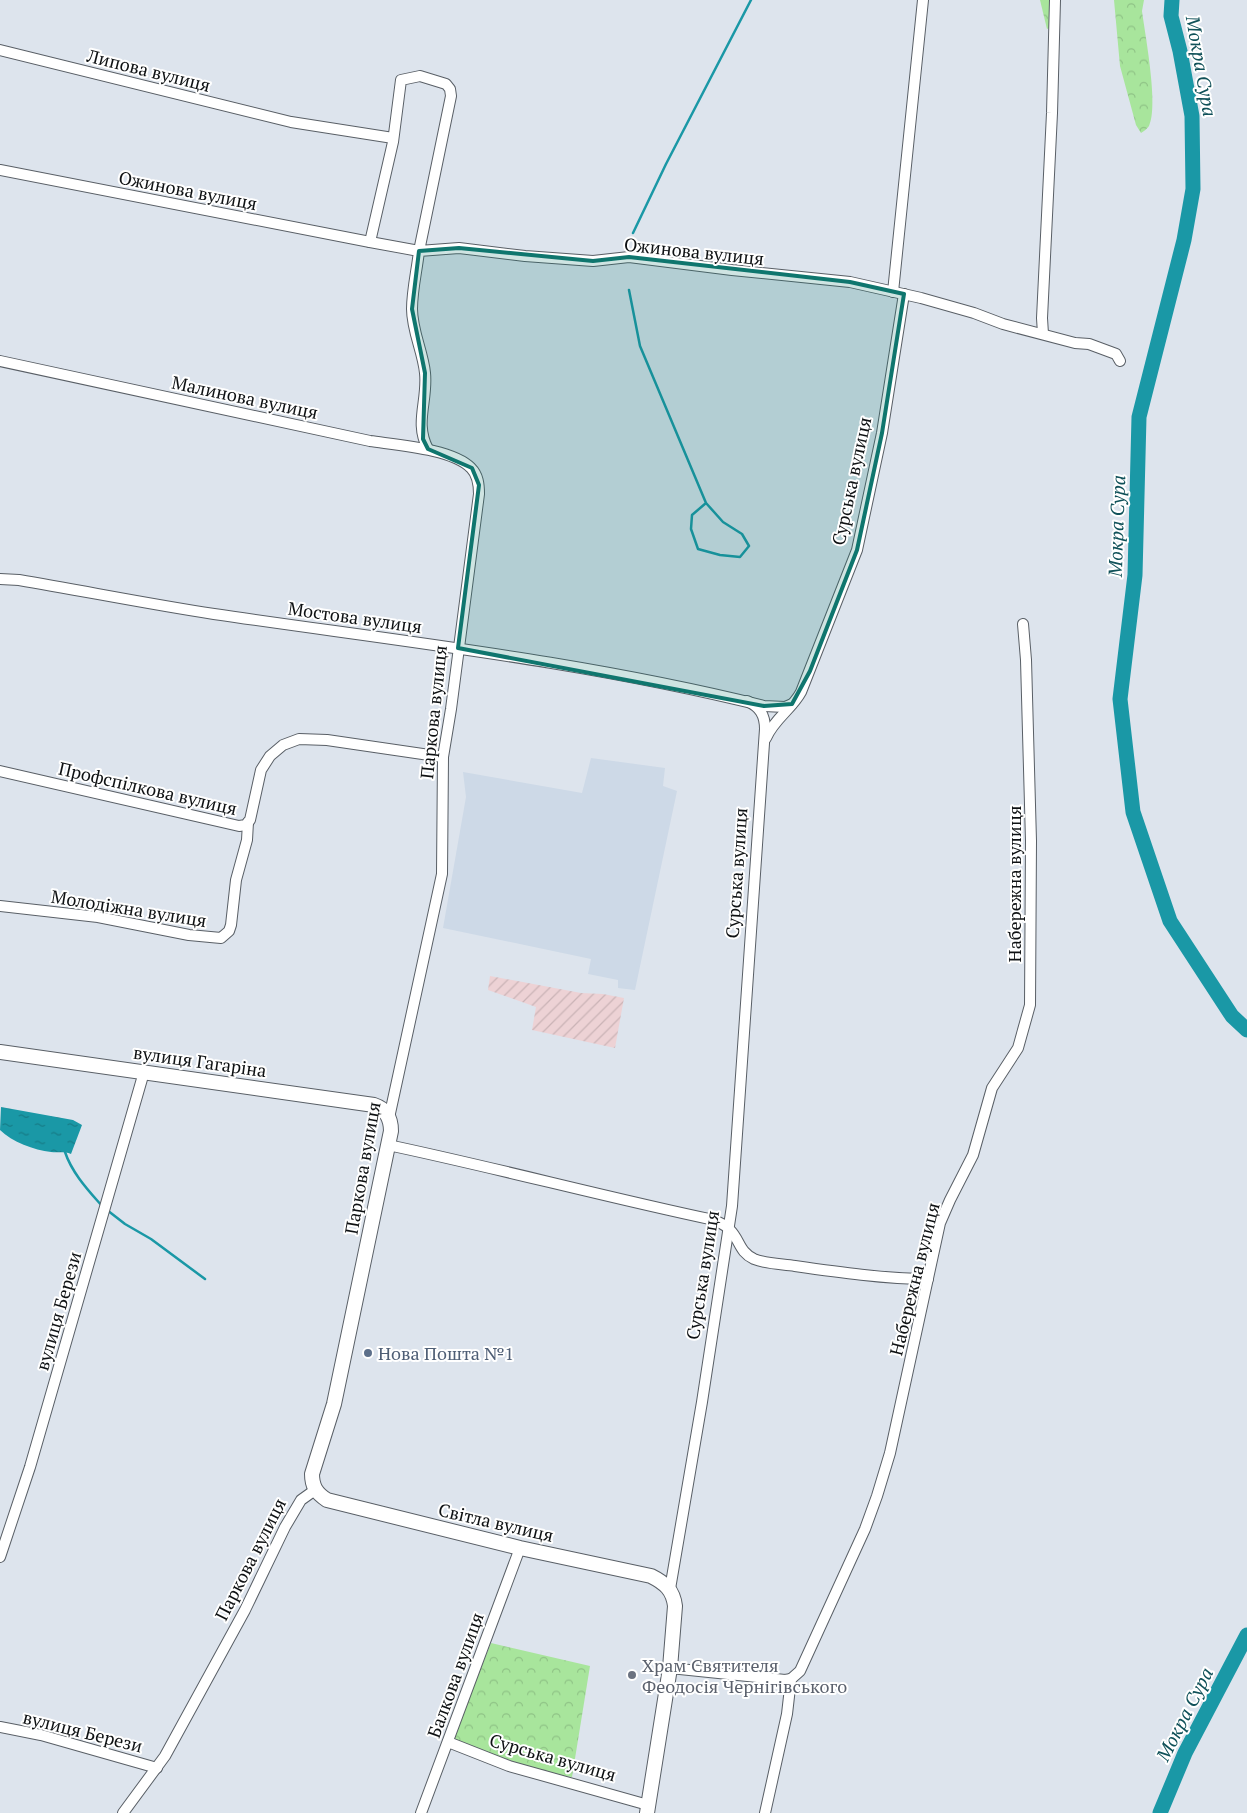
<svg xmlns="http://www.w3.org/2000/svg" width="1247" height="1813" viewBox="0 0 1247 1813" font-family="'PT Serif',serif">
	<defs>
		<pattern id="industrial-furrows" width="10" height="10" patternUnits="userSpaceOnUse" patternTransform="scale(1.25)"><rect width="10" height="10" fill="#edd2d5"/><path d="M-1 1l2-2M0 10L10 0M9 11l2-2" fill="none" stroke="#cab3b6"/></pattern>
		<pattern id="forest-crowns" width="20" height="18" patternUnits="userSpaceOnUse" patternTransform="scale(1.25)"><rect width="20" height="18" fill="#a8e59c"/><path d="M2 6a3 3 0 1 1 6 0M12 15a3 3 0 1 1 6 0" fill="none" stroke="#8fc386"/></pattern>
		<pattern id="water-ripples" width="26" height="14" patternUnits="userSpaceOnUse" patternTransform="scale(1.25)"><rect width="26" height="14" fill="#1a98a6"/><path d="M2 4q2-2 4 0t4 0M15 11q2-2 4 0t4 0" fill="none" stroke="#167b86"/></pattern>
	</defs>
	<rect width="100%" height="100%" fill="#dde4ed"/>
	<polygon fill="#cdd9e7" points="591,758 665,768 663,786 677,791 635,990 618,988 618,980 588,974 591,959 443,928 466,797 463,772 582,793"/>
	<polygon fill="url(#industrial-furrows)" points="490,976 581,993 603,994 624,998 615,1048 532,1030 536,1007 488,990"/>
	<g fill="url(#forest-crowns)">
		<polygon points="1040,0 1058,0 1056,25 1047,29"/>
		<path d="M1114,0H1144L1142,11C1145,34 1159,107 1149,126C1147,129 1144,131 1141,133L1136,125L1120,66Z"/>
		<polygon points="491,1643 590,1666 572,1777 554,1775 452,1741"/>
	</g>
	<path fill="url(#water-ripples)" d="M1,1107L73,1120L82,1125L71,1154C64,1151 58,1153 51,1152C34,1150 12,1142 0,1130Z"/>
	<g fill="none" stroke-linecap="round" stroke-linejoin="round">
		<g stroke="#1a98a6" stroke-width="2.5">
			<polyline points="633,233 666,164 751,0"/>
			<polyline points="629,290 640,346 706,503 723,522 742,534 749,546 740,557 720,555 698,549 691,529 692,515 706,503"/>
			<path d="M65,1152C72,1173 88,1190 102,1206"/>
			<polyline points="107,1210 125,1224 151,1239 205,1279"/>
		</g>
		<g stroke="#1a98a6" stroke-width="15">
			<polyline points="1172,0 1171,16 1180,51 1192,116 1193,189 1184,240 1139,417 1135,575 1120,699 1133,812 1170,921 1232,1016 1247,1030"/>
			<polyline points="1160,1813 1185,1753 1247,1635"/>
		</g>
		<defs>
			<g id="street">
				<polyline points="0,50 291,122 393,138"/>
				<polyline points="0,170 370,242"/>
				<polyline points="893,292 923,0"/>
				<polyline points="1043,334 1042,318 1052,113 1055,0"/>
				<path d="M0,361L370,441C397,445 453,449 471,468C478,475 479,484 479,494L451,709L443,757L442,874L389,1118"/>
				<path d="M428,449C414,423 428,401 425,373C423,352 412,331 412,309C412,290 417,270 419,251L370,242L393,142L401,80L420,76L446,84L450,89L451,96L419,251L459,248L525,256L593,261L629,257L732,270L850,282L921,298L974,313L1003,324L1075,343L1089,344L1116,354L1120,361"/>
				<path d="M0,579L19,580C84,591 149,604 214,614C398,641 583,661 764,706L785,707L792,704"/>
				<path d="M766,738C774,719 792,709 801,692L857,550L882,433L904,294"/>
				<polyline points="0,771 239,826 246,825 250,820 261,770 270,756 283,745 299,739 327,740 443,757"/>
				<polyline points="0,906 98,917 189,935 221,938 229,931 231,925 236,880 247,840 248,822"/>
				<path d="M388,1145C497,1168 605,1197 714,1220C720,1223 726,1225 730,1230C740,1240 739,1252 754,1259C766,1264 782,1264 795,1266C837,1272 886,1279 928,1279"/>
				<polyline points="0,1557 30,1467 144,1072"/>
				<path d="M670,1589L702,1402L732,1206L765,729C765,715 760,707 747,701"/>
				<polyline points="670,1668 785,1680 791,1679"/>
				<polyline points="0,1727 41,1735 157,1768"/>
				<polyline points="448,1742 509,1766 648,1805"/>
				<polyline points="123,1813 165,1756 245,1610 285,1527 301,1500 315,1490"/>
				<polyline points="421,1813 520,1548"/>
				<polyline points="765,1813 787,1714 791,1679 800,1671 865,1529 877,1496 890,1453 940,1223 950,1200 973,1155 992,1088 1018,1048 1030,1005 1031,841 1026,660 1023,624"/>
			</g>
			<path id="secondary" d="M0,1052L374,1105C386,1109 391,1118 391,1131L334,1404L312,1474C312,1486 316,1493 327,1500L520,1548L651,1576C665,1583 673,1590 675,1606L670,1668L647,1813"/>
		</defs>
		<use href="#street" stroke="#595f66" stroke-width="12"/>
		<use href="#secondary" stroke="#595f66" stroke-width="16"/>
		<use href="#street" stroke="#fff" stroke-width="10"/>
		<use href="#secondary" stroke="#fff" stroke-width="14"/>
	</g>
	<path fill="#0f766e" fill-opacity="0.2" stroke="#0f766e" stroke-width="4" stroke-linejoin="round" d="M459,248L593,261L629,257L850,282L904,294L882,433L857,550L810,671L792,704L764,706L458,648L479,485L472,468L428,449L423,439L425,373L412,309L419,251Z"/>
	<circle fill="#5c6f8a" stroke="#fff" stroke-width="2" cx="368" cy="1353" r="5"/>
	<circle fill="#6b7280" stroke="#fff" stroke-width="2" cx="632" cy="1675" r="5"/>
	<g text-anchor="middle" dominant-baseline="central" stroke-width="4" stroke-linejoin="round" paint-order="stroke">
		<g font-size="18" fill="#0e1113" stroke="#fff">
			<text transform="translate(149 70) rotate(14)">Липова вулиця</text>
			<text transform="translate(188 190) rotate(11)">Ожинова вулиця</text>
			<text transform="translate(694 251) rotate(6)">Ожинова вулиця</text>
			<text transform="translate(245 397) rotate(12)">Малинова вулиця</text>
			<text transform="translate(851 481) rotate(-78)">Сурська вулиця</text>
			<text transform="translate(355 617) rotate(8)">Мостова вулиця</text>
			<text transform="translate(433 712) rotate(-84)">Паркова вулиця</text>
			<text transform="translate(148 788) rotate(13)">Профспілкова вулиця</text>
			<text transform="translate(736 873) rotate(-86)">Сурська вулиця</text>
			<text transform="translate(1014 884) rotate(-90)">Набережна вулиця</text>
			<text transform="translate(129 908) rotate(9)">Молодіжна вулиця</text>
			<text transform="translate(200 1061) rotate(8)">вулиця Гагаріна</text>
			<text transform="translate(362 1168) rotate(-80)">Паркова вулиця</text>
			<text transform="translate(702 1275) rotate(-81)">Сурська вулиця</text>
			<text transform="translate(914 1279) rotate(-76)">Набережна вулиця</text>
			<text transform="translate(58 1311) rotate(-74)">вулиця Берези</text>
			<text transform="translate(496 1522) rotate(13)">Світла вулиця</text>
			<text transform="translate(250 1559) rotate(-63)">Паркова вулиця</text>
			<text transform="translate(455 1675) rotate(-70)">Балкова вулиця</text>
			<text transform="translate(83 1731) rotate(14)">вулиця Берези</text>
			<text transform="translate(553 1757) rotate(16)">Сурська вулиця</text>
		</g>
		<g font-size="18" fill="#4e5e75" stroke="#fff" text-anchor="start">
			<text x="378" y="1353">Нова Пошта №1</text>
		</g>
		<g font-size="18" fill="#5b616d" stroke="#fff" text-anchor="start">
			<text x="642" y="1665">Храм Святителя<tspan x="642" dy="21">Феодосія Чернігівського</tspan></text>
		</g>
		<g font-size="19" font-style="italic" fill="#105159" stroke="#fff">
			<text transform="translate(1202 66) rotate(80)">Мокра Сура</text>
			<text transform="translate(1116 526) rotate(-88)">Мокра Сура</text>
			<text transform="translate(1184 1714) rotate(-63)">Мокра Сура</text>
		</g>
	</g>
</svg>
